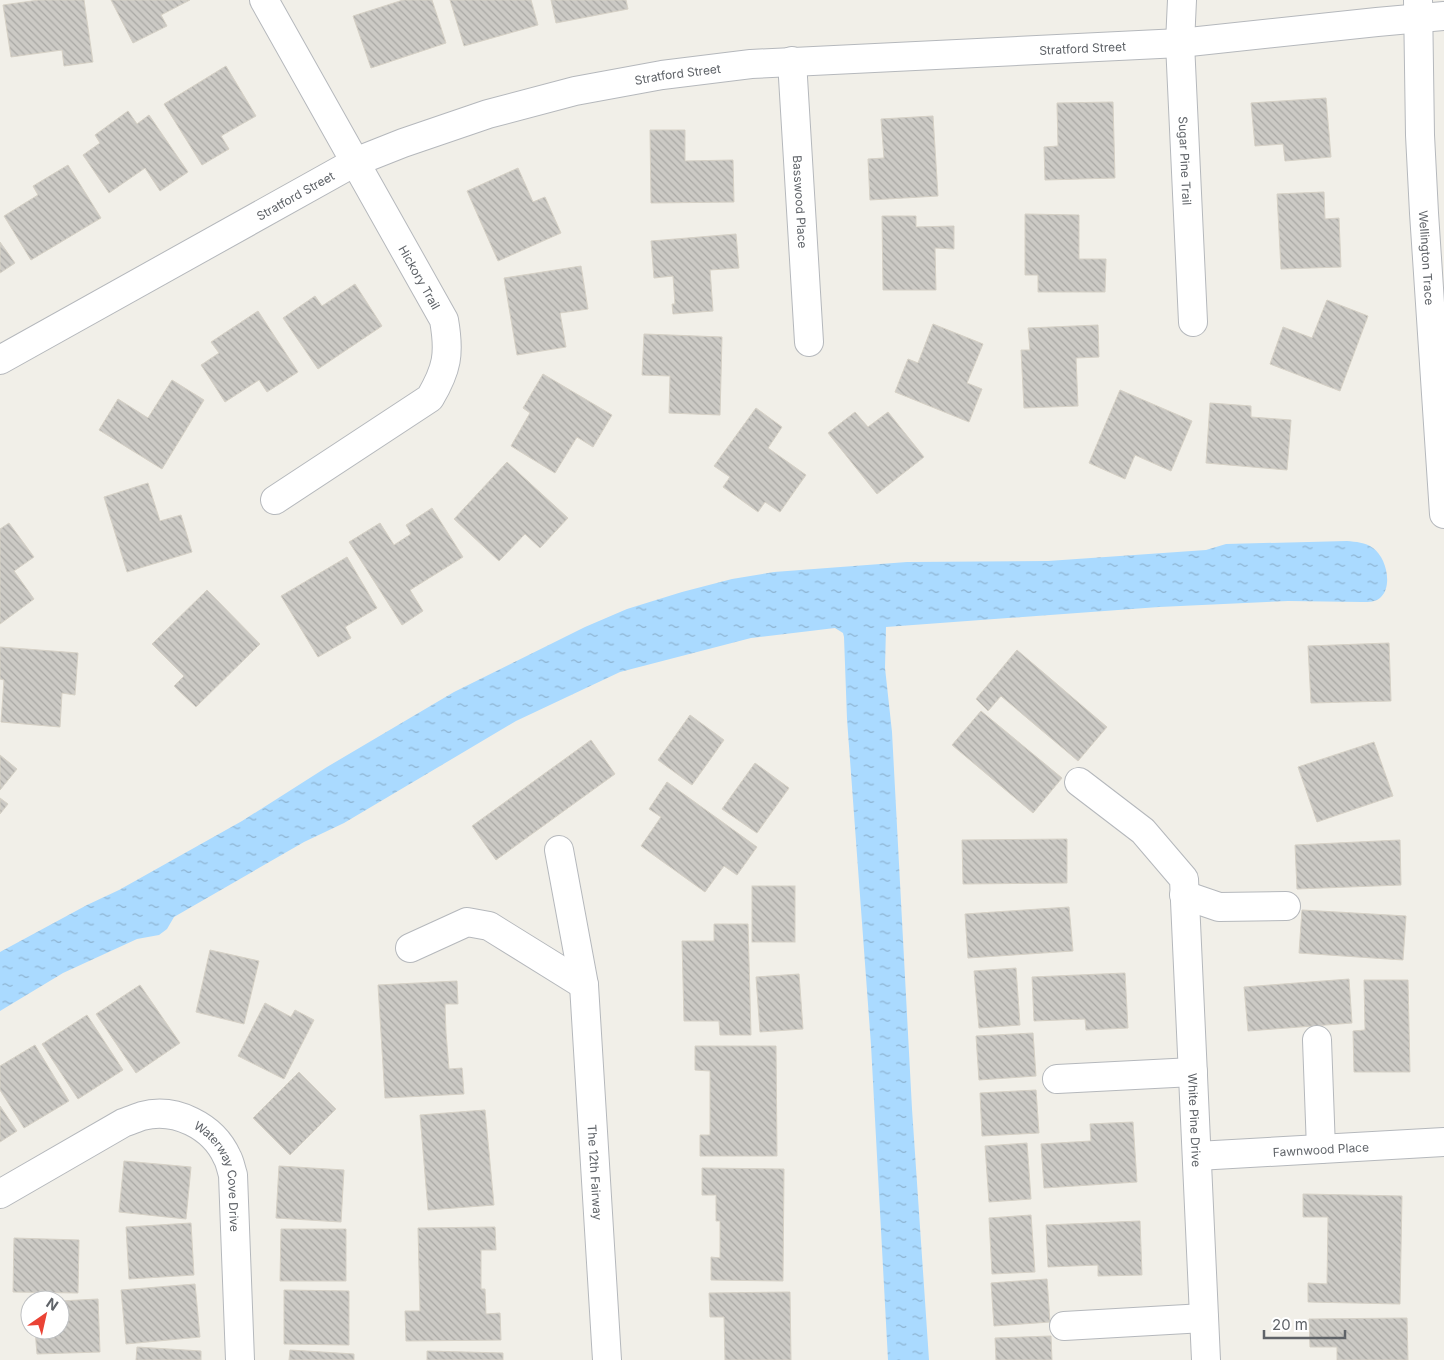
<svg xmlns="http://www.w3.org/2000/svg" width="1444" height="1360" viewBox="0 0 1444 1360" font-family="Inter,sans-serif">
	<defs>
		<pattern id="water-ripples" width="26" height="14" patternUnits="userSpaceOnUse" patternTransform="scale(1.25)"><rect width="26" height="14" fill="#aadaff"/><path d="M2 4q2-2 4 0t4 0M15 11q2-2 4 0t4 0" fill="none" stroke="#8eb4d2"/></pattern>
		<pattern id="building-back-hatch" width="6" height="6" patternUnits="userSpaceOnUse" patternTransform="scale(1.25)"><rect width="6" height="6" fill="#cccac5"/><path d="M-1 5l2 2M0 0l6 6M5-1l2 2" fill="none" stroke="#a9a8a4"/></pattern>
	</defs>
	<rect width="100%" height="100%" fill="#f1efe8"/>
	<path fill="url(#water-ripples)" d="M1347,541C1356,542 1365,542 1373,548C1386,557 1393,585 1381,597C1376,602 1369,602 1362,602L1288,601L1159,607L886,627L885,668L892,732L912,1109L929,1360H888L871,1045L847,719L844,637L843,633L835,628L751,638L620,672L516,721L344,823L304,842L174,917L167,929L159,935L137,939L63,973L0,1011V952L87,905L119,890L242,821L327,767L454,692L585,627L627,609L682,592L732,579L774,572L907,562L1048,561L1206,550L1226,544Z"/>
	<g fill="url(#building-back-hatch)" stroke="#d6d1c6">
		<polygon points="39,0 84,0 93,62 64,66 62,50 11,57 3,5"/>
		<polygon points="111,0 190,0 161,15 167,26 133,43"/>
		<polygon points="403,0 432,0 446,43 371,68 353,16"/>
		<polygon points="450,0 531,0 538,25 464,46"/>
		<polygon points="551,0 626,0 628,9 556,23"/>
		<polygon points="226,66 256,116 221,136 229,149 202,165 164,104"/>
		<polygon points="1326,98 1331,157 1285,161 1283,144 1255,146 1251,103"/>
		<polygon points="1113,102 1115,178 1045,180 1044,147 1058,146 1057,103"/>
		<polygon points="128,111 137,124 149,115 188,172 160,191 145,168 109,193 83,155 100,143 95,135"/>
		<polygon points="933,116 938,196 870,200 868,159 884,158 881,119"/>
		<polygon points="650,130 685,130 685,161 733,160 734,202 651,203"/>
		<polygon points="68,165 101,218 31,260 4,216 38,195 33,186"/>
		<polygon points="518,168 533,202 545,197 561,233 498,261 467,191"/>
		<polygon points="1324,192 1325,219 1339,218 1341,267 1281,269 1277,194"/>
		<polygon points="1025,214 1079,215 1079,259 1106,259 1105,292 1038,292 1038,275 1025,275"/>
		<polygon points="882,216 916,216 916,227 954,226 954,249 935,248 936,290 883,290"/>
		<polygon points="736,234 739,268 710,270 713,311 673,314 672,304 675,304 673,276 654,278 651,241"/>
		<polygon points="0,242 15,263 0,273"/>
		<polygon points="581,266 588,309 560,313 566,347 517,355 504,278"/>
		<polygon points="355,284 382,326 318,369 283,318 315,296 322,306"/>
		<polygon points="1327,300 1368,316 1340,391 1270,364 1283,327 1312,338"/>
		<polygon points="258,311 298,372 267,392 259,380 225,402 201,365 219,353 211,342"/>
		<polygon points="933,324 983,344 967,383 982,389 969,422 895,392 908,359 918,363"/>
		<polygon points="1098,325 1099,357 1076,358 1078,406 1024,408 1021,350 1030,350 1028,328"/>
		<polygon points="644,334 722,337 720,415 669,413 670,376 642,375"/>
		<polygon points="543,374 612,415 593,447 577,437 555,473 511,446 530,413 523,408"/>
		<polygon points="172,380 204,400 162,469 99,430 118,399 148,418"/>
		<polygon points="1120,390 1192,421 1171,471 1135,455 1125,479 1089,463"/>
		<polygon points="1210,403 1251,406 1251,417 1291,420 1287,470 1206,463"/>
		<polygon points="756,408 782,427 768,448 806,475 780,512 765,502 758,512 723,487 730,477 714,466"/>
		<polygon points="855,412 868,427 888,412 924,457 877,494 828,433"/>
		<polygon points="507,462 568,518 540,548 525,534 499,561 454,519"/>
		<polygon points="148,483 160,521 181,515 192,552 127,572 104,497"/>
		<polygon points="432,508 463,557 410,590 423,611 402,625 349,542 380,523 394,545 411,534 406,525"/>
		<polygon points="9,523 34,557 14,571 34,599 0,624 0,529"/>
		<polygon points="347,557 377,608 345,627 351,638 318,657 281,596"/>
		<polygon points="207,590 260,644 196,707 174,686 184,676 152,644"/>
		<polygon points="1389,643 1391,701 1311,703 1308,646"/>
		<polygon points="0,647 78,653 75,695 62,693 60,727 1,722 4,680 0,679"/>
		<polygon points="1017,650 1107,727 1078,761 1001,696 988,711 976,699"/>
		<polygon points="981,711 1062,778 1033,813 952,745"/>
		<polygon points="690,715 724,740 692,785 658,760"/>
		<polygon points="591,740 615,774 496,860 472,826"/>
		<polygon points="1374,742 1393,796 1317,822 1298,767"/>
		<polygon points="0,755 17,769 0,790"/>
		<polygon points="755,763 789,788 757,833 722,809"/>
		<polygon points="667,782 757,847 737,875 724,866 705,892 641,846 661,817 649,809"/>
		<polygon points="0,798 8,804 0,814"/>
		<polygon points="1067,839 1067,883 963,884 962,840"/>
		<polygon points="1400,840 1401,885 1297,889 1295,845"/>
		<rect x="752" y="886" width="43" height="56"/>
		<polygon points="1069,907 1073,951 968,958 965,914"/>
		<polygon points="1302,910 1406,916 1403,960 1299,953"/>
		<polygon points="714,924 748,924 751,1035 720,1035 719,1021 684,1021 682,941 714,941"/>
		<polygon points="210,950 259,961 244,1024 196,1012"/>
		<polygon points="1016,968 1020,1025 979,1028 974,971"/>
		<polygon points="1125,973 1128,1028 1086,1030 1085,1019 1034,1021 1032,977"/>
		<polygon points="799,974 803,1029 760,1032 756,977"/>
		<polygon points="1349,979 1352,1023 1248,1031 1244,987"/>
		<polygon points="1364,980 1408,980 1410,1072 1354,1072 1353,1031 1365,1030"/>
		<polygon points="457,981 458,1004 445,1004 446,1033 449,1069 462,1068 464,1094 385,1098 378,985"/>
		<polygon points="140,985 180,1043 136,1073 96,1014"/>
		<polygon points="265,1003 291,1017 295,1010 314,1020 284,1079 238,1056"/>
		<polygon points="87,1015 123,1070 78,1099 42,1044"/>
		<polygon points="1033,1033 1036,1076 979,1080 976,1036"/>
		<polygon points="35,1045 69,1101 24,1128 0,1090 0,1066"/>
		<polygon points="695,1046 776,1046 777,1156 700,1156 700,1135 710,1135 710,1071 695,1070"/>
		<polygon points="299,1072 336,1109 290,1155 253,1118"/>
		<polygon points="1036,1090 1039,1133 982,1136 980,1093"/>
		<polygon points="0,1106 17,1131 0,1142"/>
		<polygon points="485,1110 494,1205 428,1210 420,1115"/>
		<polygon points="1133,1122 1137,1182 1044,1188 1041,1144 1091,1141 1090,1124"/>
		<polygon points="1027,1143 1031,1199 989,1202 985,1146"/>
		<polygon points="124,1161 191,1167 186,1219 119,1212"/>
		<polygon points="279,1166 344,1170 341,1222 276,1218"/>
		<polygon points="702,1168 784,1169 783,1281 711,1280 711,1257 720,1258 720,1221 716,1221 716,1195 702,1195"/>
		<polygon points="1303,1194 1402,1196 1400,1304 1308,1302 1308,1283 1327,1284 1328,1217 1303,1217"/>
		<polygon points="1031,1215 1035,1272 992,1274 989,1218"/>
		<polygon points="1140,1221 1142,1275 1098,1276 1098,1265 1048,1267 1046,1225"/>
		<polygon points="191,1223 194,1275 129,1279 126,1227"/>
		<polygon points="495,1227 496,1250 481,1250 481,1289 485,1289 486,1314 500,1313 501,1340 406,1341 405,1311 420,1311 418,1228"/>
		<polygon points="281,1229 346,1229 346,1281 280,1281"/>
		<polygon points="14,1238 79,1240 78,1293 13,1292"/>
		<polygon points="1047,1279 1050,1322 994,1326 991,1283"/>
		<polygon points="195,1284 200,1337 126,1344 121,1290"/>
		<polygon points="284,1290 349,1291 349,1345 284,1344"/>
		<polygon points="790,1292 791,1360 725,1360 724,1317 710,1317 709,1293"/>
		<polygon points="98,1299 100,1352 37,1354 35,1330 60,1330 60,1301"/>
		<polygon points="1407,1318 1408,1360 1337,1360 1337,1347 1310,1347 1309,1319"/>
		<polygon points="1051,1336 1052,1360 996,1360 995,1338"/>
		<polygon points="137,1347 201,1351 201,1360 136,1360"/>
		<polygon points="290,1350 354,1354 354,1360 289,1360"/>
		<polygon points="427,1351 503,1353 503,1360 427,1360"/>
	</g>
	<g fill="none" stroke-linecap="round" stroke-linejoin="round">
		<defs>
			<g id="minor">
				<path id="s1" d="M264,0L444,320C450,354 447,369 430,398L275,500"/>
				<path id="s2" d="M1182,0L1180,43L1193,322"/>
				<path id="s3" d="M1418,0L1420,135L1424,213L1444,514"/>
				<path id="s4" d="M792,61L809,342"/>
				<path id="s5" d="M0,360L355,162L403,143L488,114L575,91L662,75L751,64L1180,43L1377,22L1444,16"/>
				<path id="s6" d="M1079,782L1143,831L1184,879L1206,1360"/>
				<path id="s7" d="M559,850L584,985L607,1360"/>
				<polyline points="1184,895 1219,907 1286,906"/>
				<polyline points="410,948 467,922 489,926 584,985"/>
				<polyline points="1317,1040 1321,1149"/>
				<polyline points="1057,1079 1193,1072"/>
				<path id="s8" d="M1197,1156L1444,1142"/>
				<path id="s9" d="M0,1194L123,1123C129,1121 136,1118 142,1116C175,1107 213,1126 227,1157C230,1162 231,1169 233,1175L240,1360"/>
				<polyline points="1064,1326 1204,1318"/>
			</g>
		</defs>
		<use href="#minor" stroke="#b5b8bc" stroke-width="30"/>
		<use href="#minor" stroke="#fff" stroke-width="28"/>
	</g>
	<g text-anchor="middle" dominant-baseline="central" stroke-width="4.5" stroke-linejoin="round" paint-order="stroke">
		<g font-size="12" fill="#5f6368" stroke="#fff">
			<text stroke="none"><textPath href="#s5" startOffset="1148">Stratford Street</textPath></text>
			<text stroke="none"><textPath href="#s5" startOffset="742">Stratford Street</textPath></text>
			<text stroke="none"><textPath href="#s2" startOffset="161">Sugar Pine Trail</textPath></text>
			<text stroke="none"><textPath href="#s5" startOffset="338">Stratford Street</textPath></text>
			<text stroke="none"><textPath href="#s4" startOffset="141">Basswood Place</textPath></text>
			<text stroke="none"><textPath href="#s3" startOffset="258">Wellington Trace</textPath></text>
			<text stroke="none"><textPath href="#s1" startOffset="318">Hickory Trail</textPath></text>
			<text stroke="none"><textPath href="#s6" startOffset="385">White Pine Drive</textPath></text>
			<text stroke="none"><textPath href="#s8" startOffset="124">Fawnwood Place</textPath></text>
			<text stroke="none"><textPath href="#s7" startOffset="325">The 12th Fairway</textPath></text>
			<text stroke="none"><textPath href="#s9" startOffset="279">Waterway Cove Drive</textPath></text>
		</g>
	</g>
	<g transform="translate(45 1315) rotate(34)"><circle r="24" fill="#ffffff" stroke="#bfc1c3"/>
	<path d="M0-4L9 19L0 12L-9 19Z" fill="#ea4335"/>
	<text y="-8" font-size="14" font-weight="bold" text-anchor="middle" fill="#5f6368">N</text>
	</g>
	<path d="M1264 1330v8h81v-8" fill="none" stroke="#5f6368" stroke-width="2.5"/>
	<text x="1272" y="1330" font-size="15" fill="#5f6368" stroke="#ffffff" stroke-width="4" paint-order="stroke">20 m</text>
</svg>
